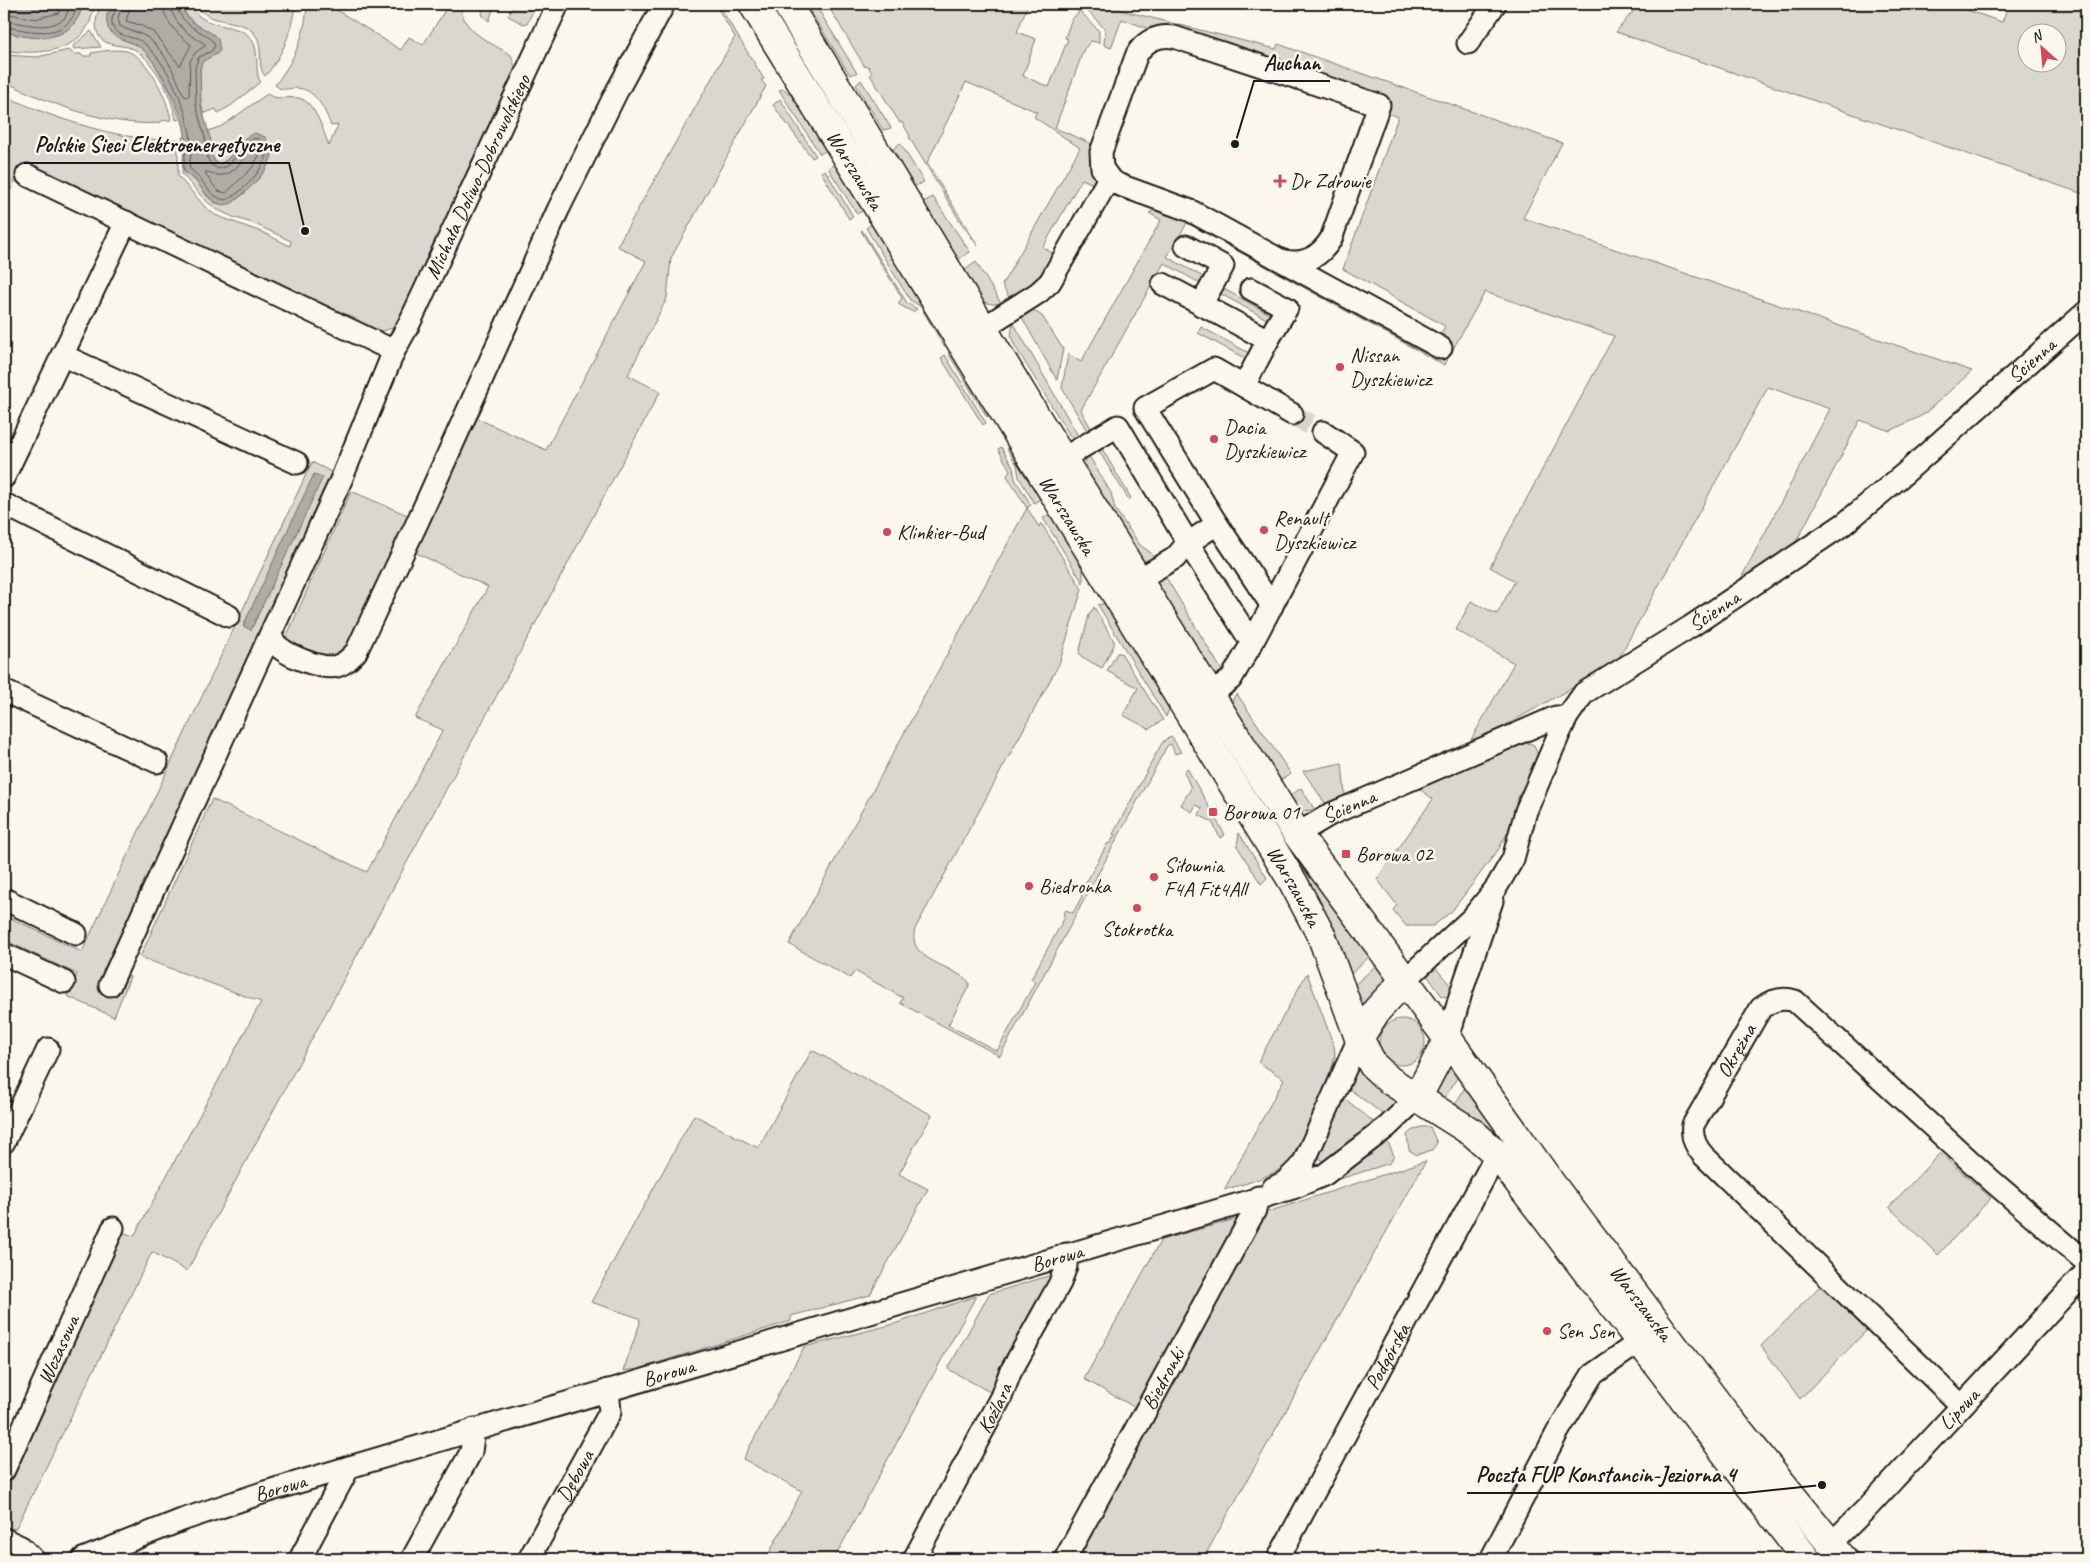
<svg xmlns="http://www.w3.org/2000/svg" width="2090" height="1563" viewBox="0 0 2090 1563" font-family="Caveat,sans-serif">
	<rect width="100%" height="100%" fill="#fbf7ec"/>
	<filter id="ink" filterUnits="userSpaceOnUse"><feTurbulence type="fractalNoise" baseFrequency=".02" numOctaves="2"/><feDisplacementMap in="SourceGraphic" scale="10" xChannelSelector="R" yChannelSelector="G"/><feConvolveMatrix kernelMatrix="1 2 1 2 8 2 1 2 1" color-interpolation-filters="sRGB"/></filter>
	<g filter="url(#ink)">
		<g fill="#dad7ce" stroke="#7b7a75" fill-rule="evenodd">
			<path d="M83,4H94C90,52 42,56 4,50V31C37,41 73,44 83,4Z"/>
			<path d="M103,4H114L107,14L124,40L141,46L155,64L170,92L180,119L176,120C172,97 158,69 140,53C126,40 98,53 96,25C96,17 98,10 103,4Z"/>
			<path d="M181,4H190C203,33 240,20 252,40C260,52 254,68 260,82L232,105L218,113L216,109L203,114L200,95V68L214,35C200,28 186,20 181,4Z"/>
			<path d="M195,4H295C292,30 283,56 265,76C255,63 266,45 253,32C237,16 210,27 195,4Z"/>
			<path d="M307,4H327L401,50L409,37L423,45L449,4H462C458,30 492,43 511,55L515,66L514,74L395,327L383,331L371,329L23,164L4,204V95C45,116 132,145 177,139L178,145V176L206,208L215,215L264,233L290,246L291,241L255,224L233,217L216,209L204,199L182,174L184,145L182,137H185L186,143L183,167L185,173L196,181L207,196L215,203H232L245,193L273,151L265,137L240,143L230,158L219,164C208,159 211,142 208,131L222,126L267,94C278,101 287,96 298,98C315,100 324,133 329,146L338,125L331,126C325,109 315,87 294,88C286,89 282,91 275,85C294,61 306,34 307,4Z"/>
			<polygon points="481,4 495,4 489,21 483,16"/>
			<polygon points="519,4 536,4 528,22 524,24 508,16 513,7"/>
			<polygon points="715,4 718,4 764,79 761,80 766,86 671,258 667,298 628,375 660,392 187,1271 152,1252 19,1522 15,1529 4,1527 4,1483 119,1231 134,1236 261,1002 140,957 212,799 367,872 443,730 415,718 488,587 410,550 472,416 546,450 646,261 617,246 735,37"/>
			<polygon points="765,4 771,4 1245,774 1372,954 1348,977"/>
			<polygon points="806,4 815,4 857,73 850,75"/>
			<polygon points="827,4 1028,4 1017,32 1036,39 1023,76 1049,87 1068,39 1065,38 1072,18 1078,14 1078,9 1099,31 1099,43 1091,41 1084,49 1055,128 1090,143 1093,147 1091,169 1096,183 1095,185 1082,179 1043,247 1055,255 1041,279 1010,299 1002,285 1080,148 1034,117 1037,112 966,82 927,163 978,246 960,221 909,137 910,136 902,122 900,123 870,75 872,73 868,66 865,67"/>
			<polygon points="1081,4 1115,4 1120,10 1276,49 1278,44 1562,143 1523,218 1972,371 1923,415 1890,431 1860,420 1794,546 1737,586 1830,409 1768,387 1616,663 1467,747 1514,663 1456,630 1471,601 1497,614 1515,581 1490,567 1614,336 1485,292 1444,365 1187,223 1167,257 1209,280 1205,286 1164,263 1081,410 1094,434 1090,436 1062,388 1068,354 1081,362 1161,220 1149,213 1157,209 1187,218 1439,338 1445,326 1343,269 1398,117 1169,27 1149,29 1122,19 1111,48 1104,45 1105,29"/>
			<path d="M1639,4H1949L2002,22L2009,4H2086V195L1616,32ZM2058,32V62H2028V32Z"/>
			<polygon points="91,31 101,47 74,49 73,46"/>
			<path d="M69,50L74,54H81L82,56H91V53C102,51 115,49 126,51C148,56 168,100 171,120L160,121V123C112,127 48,104 4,81V55L37,57Z"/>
			<polygon points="861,80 891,128 883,130 856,85"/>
			<polygon points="784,89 798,102 828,149 820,154 779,90"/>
			<polygon points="780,99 816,156 812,158 773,105"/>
			<polygon points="900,143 924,182 913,187 893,149"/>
			<polygon points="836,163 865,209 857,214 828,168"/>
			<polygon points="825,170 853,216 849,219 821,172"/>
			<polygon points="933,197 970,252 956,261 922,205 923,202"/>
			<polygon points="873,223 948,344 944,346 920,306 910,300 866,228"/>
			<polygon points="862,230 907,303 917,309 913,312 898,304 902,298 861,231"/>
			<path d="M976,262L1001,303C978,309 972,288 962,272Z"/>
			<polygon points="1222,288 1275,317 1272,322 1219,293"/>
			<polygon points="1031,309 1042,316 1063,349 1057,380 1020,314"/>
			<polygon points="1013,322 1081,441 1072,439 1015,346 1011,336"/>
			<polygon points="1201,327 1249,353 1250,354 1246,359 1198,333"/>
			<polygon points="952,351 988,410 987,417 948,353"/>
			<polygon points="945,355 986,423 983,425 941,358"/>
			<path d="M1001,447L1013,467L1015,479L1031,505L1027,508L1039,527L1041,523L1082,589L1059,664L915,929C906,961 952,964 969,982V986L948,1025L997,1051L1035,982L1031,979L1065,917L1063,915L1066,910L1073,913L1082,896L1080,894L1107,844L1110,843L1115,835L1113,834L1162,743L1166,739L1172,737L1181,752L1175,754L1171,744L1167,746L1000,1056L900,1003L903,998L855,971L850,978L789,944L1027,508L1007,476L1010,470L998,449Z"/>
			<polygon points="1101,447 1131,498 1129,500 1097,448"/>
			<polygon points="1007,449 1011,450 1042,498 1034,503 1019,477 1017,465"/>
			<polygon points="1088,454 1111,493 1115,509 1140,545 1151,553 1155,561 1148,564 1142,563 1099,494 1085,463"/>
			<polygon points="312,462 335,474 123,971 130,977 114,1017 67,996 77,974 4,940 4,915 82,952"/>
			<polygon points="351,491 412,517 353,644 338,658 327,660 285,640"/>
			<polygon points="1052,513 1083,566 1083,583 1043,518"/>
			<polygon points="1164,574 1224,674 1220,676 1211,674 1157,588 1160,578"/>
			<polygon points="1102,604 1107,604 1170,706 1166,717 1098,605"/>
			<polygon points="1094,607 1114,641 1114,645 1102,668 1082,657 1079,653 1089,615"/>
			<polygon points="1117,653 1121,653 1163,720 1149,729 1123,715 1138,688 1107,671"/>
			<polygon points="1237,694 1291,774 1279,781 1230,707 1234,697"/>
			<polygon points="1518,740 1534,745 1538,756 1508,832 1498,850 1452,911 1433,926 1406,926 1393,910 1397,905 1377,879 1433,799 1418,788"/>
			<polygon points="1342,763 1345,795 1325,803 1303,771"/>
			<polygon points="1187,768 1225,835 1220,838 1212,822 1199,815 1202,808 1196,805 1192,812 1181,805 1191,788 1184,772"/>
			<polygon points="1301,788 1315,810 1299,811 1288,800 1290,796"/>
			<polygon points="1239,833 1267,878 1261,884 1237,846"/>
			<polygon points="1379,963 1388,978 1364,1007 1359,1007 1352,987"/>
			<polygon points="1434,966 1451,986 1448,996 1445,997 1442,996 1427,975"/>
			<path d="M1307,973L1334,1046L1335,1055L1332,1068C1322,1092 1302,1154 1282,1168C1265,1179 1243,1184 1224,1190L1284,1079L1258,1062Z"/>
			<circle cx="1402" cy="1042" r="23"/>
			<polygon points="812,1050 932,1115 899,1174 928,1189 870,1295 791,1316 791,1321 638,1369 623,1371 640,1323 639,1318 591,1302 694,1115 758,1148"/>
			<polygon points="1449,1065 1460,1073 1443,1101 1433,1096"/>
			<polygon points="1359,1069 1395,1099 1395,1105 1384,1115 1348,1088 1356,1071"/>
			<polygon points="1467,1084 1832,1559 1825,1559 1453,1108"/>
			<polygon points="1344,1098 1375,1123 1322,1162 1319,1156"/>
			<polygon points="1421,1127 1430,1127 1437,1143 1432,1150 1417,1155 1409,1150 1407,1135 1411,1131"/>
			<polygon points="1387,1140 1394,1156 1390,1163 1340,1179"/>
			<polygon points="1940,1153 1991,1198 1938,1255 1889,1207"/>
			<polygon points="1426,1161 1203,1559 1075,1559 1264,1213"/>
			<polygon points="1239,1218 1136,1408 1084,1379 1161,1240"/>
			<polygon points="1058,1273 997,1396 948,1369 989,1294"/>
			<polygon points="1821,1285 1867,1330 1800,1399 1761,1346"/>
			<polygon points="976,1296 834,1559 766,1559 802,1491 743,1459 804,1347 894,1324"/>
		</g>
		<g fill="#afaca5" stroke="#74726e">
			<path d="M4,4H83C74,43 35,42 4,31Z"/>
			<path d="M114,4H181C188,27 205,25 218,39L220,51L215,55L203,61L200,68L201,105L211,141L212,156L215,162L220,164L225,162L245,138L255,133L265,137L273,151C269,173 249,189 232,203C214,210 206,193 196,181C193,177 188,174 184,171C183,162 187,153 186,144C185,115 165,75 146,53C132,36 103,44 107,14Z"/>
			<polygon points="314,474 323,477 251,630 243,626"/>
		</g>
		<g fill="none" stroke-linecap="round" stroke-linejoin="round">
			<g stroke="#575653" stroke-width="1">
				<path d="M117,4C116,13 108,19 114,29C120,38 137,36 145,44C170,67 187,108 191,141C192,150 190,160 189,168C203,177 208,198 226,200C242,193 265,169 268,151L262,141L255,138L244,146L228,166L219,169L211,165L207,157L206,142L196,106L195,67L199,57L212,51L215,45C208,30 180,30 177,4"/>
				<path d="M123,4L118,17L120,26C127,31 137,31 145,36C164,48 176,76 184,96L187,97L189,95L190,61L195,53L206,45C201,41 194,38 189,34C180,27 171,15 170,4"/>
				<path d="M131,4L126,21L140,25L153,32L180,66L191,45C178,34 164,22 163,4"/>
				<polyline points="4,13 35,19 59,13 63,4"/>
				<path d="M4,21C25,22 46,33 65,18L71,4"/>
				<path d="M4,27C33,30 67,44 78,4"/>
				<path d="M255,145L258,146L261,152L252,168L226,193L218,191L206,175V172C211,172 216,176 222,175C239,173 243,154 255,145Z"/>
			</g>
			<polyline stroke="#dad6cd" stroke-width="21" stroke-dasharray="21 11" stroke-linecap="butt" points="1292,414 1323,432"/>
			<defs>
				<g id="minor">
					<polyline points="1468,43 1495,4"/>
					<polyline points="27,175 394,351"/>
					<polyline points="1186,246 1223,266 1201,305"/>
					<path d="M1280,260C1303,266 1319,258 1331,239L1379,105L1174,37C1158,35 1146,40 1137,54L1101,152L1102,168L1109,178L1117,184L1191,211L1441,348"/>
					<polyline points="1163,284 1268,340 1244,386"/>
					<polyline points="1251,289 1287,308 1268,340"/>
					<polyline points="983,328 1038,293 1050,282 1109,178"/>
					<polyline points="62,355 297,463"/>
					<polyline points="1062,459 1118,426 1188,543 1175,558 1137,580"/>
					<polyline points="4,477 126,222"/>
					<polyline points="4,504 229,616"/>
					<polyline points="1217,524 1188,543 1252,643 1353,452 1323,432"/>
					<polyline points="1272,606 1217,524 1145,408 1214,369 1292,414"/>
					<path d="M270,636C273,640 276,645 280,648C291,657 323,670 337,666C345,664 350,658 356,652L417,523L558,210L617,91L664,4"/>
					<polyline points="4,691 157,762"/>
					<polyline points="1209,696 1231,679 1252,643"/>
					<path id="s1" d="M1297,834L1331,814L1556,717H1567"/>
					<polyline points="4,899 76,934"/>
					<polyline points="4,954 64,982"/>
					<path id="s2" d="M1405,980L1472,918L1496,888L1513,859L1526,811L1559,734L1567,717L1584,693L1690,627L1844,524L1904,474L2086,312"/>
					<path id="s3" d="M110,985L341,480L394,351L409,324L558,4"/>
					<polyline points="1448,1039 1461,993 1492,901"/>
					<polyline points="4,1142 48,1049"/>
					<polyline points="1273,1188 1285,1182 1303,1164 1359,1038"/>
					<path id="s4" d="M1961,1405L1703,1155C1695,1146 1691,1137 1693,1125L1761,1008C1772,1000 1782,997 1795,1001L1992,1181L2086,1262"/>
					<path id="s5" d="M4,1470L113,1228"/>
					<polyline points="4,1539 21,1547 33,1559"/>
					<path id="s6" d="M1831,1544L1868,1507L2086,1272"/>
					<path id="s7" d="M83,1559L182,1520L265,1492L1293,1188L1324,1175L1387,1127L1417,1098"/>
					<polyline points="300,1559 349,1467"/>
					<polyline points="412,1559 471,1452 474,1429"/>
					<path id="s8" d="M529,1559L610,1412L608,1390"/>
					<path id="s9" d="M914,1559L1001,1397L1010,1373L1060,1283L1066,1266V1254"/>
					<path id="s10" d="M1065,1559L1255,1210L1258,1197"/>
					<path id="s11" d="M1278,1559L1497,1154"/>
					<polyline points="1491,1559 1557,1433 1592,1375 1639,1342"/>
				</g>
				<g id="major">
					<path id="s12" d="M753,4L1293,882L1322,937L1359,1038L1373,1065L1389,1080L1473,1133L1497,1154L1806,1559"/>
					<path id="s13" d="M787,4L1035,415L1297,834L1448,1039L1550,1182L1723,1411L1843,1559"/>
					<polyline points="1359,1038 1377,1010 1405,980"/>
					<polyline points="1417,1098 1448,1039"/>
				</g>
			</defs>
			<use href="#minor" stroke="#1c1c1c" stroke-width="25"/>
			<use href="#major" stroke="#1c1c1c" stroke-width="31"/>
			<use href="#minor" stroke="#fbf7ec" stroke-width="21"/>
			<use href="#major" stroke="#fbf7ec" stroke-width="28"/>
		</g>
	</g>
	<g fill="#d1495b" stroke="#fbf7ec" stroke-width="2">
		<path d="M1277.5 173.5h5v5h5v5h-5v5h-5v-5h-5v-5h5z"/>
		<circle cx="1340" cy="367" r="5"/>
		<circle cx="1214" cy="439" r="5"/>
		<circle cx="1264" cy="530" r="5"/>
		<circle cx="887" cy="532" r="5"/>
		<rect x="1208" y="807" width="10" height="10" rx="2.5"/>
		<rect x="1341" y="849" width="10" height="10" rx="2.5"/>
		<circle cx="1154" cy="877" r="5"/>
		<circle cx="1029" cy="886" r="5"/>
		<circle cx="1137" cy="908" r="5"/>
		<circle cx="1547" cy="1331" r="5"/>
	</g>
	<g text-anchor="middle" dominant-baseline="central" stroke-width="5" stroke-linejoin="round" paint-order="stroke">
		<g font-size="21" fill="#1c1c1c" stroke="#fbf7ec">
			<text stroke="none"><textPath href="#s12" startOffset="195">Warszawska</textPath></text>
			<text stroke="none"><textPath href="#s3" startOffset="888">Michała Doliwo-Dobrowolskiego</textPath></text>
			<text stroke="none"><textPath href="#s2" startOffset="904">Ścienna</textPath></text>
			<text stroke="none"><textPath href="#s12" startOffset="600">Warszawska</textPath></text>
			<text stroke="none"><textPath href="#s2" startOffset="499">Ścienna</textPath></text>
			<text stroke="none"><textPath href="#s1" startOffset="59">Ścienna</textPath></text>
			<text stroke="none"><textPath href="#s12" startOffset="1035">Warszawska</textPath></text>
			<text stroke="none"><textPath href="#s4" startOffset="478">Okrężna</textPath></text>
			<text stroke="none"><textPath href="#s7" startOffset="1020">Borowa</textPath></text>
			<text stroke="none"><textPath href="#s13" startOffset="1556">Warszawska</textPath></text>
			<text stroke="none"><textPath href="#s5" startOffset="132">Wczasowa</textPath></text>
			<text stroke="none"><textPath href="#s11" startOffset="230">Podgórska</textPath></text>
			<text stroke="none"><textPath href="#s7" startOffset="615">Borowa</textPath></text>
			<text stroke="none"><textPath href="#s10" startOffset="205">Biedronki</textPath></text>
			<text stroke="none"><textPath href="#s9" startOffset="171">Koźlara</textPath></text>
			<text stroke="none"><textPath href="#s6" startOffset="186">Lipowa</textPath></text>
			<text stroke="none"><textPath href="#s8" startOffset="95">Dębowa</textPath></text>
			<text stroke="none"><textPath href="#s7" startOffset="210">Borowa</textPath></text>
		</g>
		<g font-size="21" fill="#1c1c1c" stroke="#fbf7ec" text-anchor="start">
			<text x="1290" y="181">Dr Zdrowie</text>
			<text x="1350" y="355">Nissan<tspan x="1350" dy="24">Dyszkiewicz</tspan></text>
			<text x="1224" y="427">Dacia<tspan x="1224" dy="24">Dyszkiewicz</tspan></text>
			<text x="1274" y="518">Renault<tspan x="1274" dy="24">Dyszkiewicz</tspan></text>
			<text x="897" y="532">Klinkier-Bud</text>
			<text x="1223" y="812">Borowa 01</text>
			<text x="1356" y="854">Borowa 02</text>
			<text x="1164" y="865">Siłownia<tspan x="1164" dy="24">F4A Fit4All</tspan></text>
			<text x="1039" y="886">Biedronka</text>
			<text x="1137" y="929" text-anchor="middle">Stokrotka</text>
			<text x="1557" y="1331">Sen Sen</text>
		</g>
	</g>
	<path fill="none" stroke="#1c1c1c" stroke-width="2" d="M1235 144L1254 81H1330M305 231L289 163H24M1822 1485L1745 1493H1467"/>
	<g fill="#1c1c1c" stroke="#fbf7ec" stroke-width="2">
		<circle cx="1235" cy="144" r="5"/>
		<circle cx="305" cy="231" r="5"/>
		<circle cx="1822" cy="1485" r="5"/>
	</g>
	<g font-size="22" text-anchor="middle" font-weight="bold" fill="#1c1c1c" stroke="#fbf7ec" stroke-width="5" stroke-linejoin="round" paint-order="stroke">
		<text x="1292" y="70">Auchan</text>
		<text x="157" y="152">Polskie Sieci Elektroenergetyczne</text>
		<text x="1606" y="1482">Poczta FUP Konstancin-Jeziorna 4</text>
	</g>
	<rect width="2090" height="1563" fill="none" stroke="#fbf7ec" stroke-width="20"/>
	<rect x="10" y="10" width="2070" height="1543" fill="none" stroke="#1c1c1c" stroke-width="2" filter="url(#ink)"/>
	<g transform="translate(2042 48) rotate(333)"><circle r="24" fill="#fbf7ec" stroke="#a29f99"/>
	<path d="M0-4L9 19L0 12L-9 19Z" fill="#d1495b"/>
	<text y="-8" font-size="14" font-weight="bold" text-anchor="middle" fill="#1c1c1c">N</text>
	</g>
</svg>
